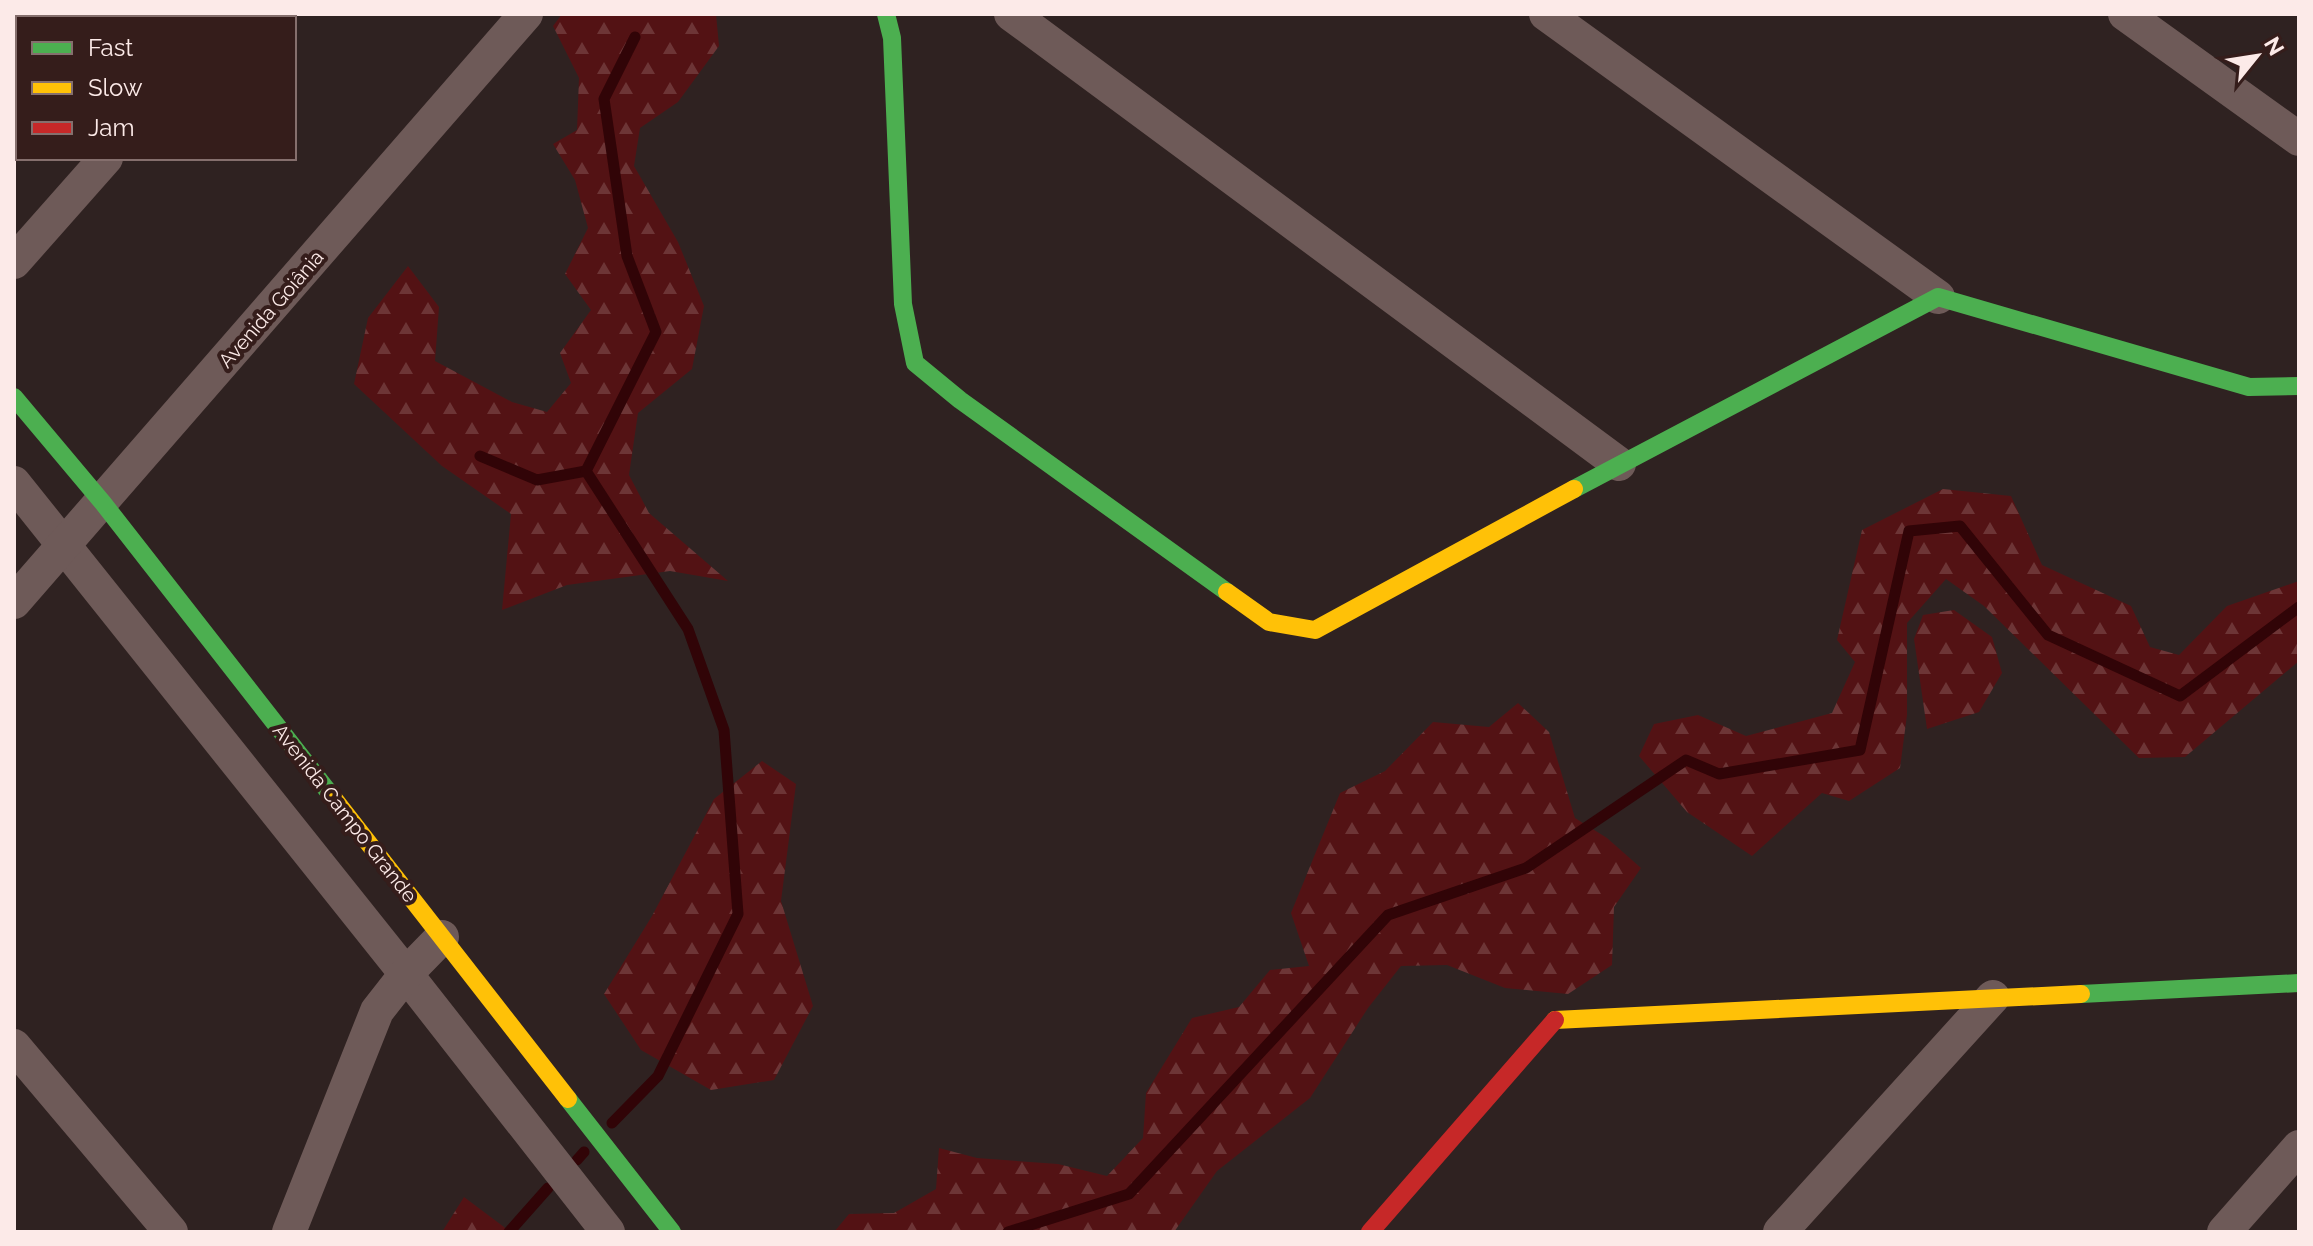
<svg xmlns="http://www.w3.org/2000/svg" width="2313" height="1246" viewBox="0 0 2313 1246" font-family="Raleway,sans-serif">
	<defs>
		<pattern id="forest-firs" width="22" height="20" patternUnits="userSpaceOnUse" patternTransform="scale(2)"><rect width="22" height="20" fill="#531214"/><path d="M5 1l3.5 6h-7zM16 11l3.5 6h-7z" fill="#6d3536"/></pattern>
	</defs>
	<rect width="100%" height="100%" fill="#2f2221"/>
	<g fill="url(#forest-firs)">
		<polygon points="562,14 716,14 719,46 678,102 640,128 634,166 678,242 704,306 692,369 638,413 629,475 649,513 728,581 670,571 567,585 502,610 511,514 442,466 354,384 368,318 408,266 439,307 435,361 512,402 547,412 571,383 560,353 591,310 565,274 588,228 575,180 553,144 577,130 579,78 553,26"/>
		<polygon points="1943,489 2011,496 2042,565 2131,606 2150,647 2179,655 2227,606 2299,581 2299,661 2185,757 2139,758 1984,606 1946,579 1907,623 1907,715 1900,768 1849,801 1822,793 1752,856 1687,812 1639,756 1654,724 1698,715 1746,736 1832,713 1855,662 1837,640 1862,530"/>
		<polygon points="1954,610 1992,637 2002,673 1979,712 1927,729 1914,639 1923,615"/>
		<polygon points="1518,703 1549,732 1575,818 1607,838 1641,868 1614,907 1612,965 1568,994 1505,988 1447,965 1401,966 1368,1008 1310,1098 1217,1171 1174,1232 834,1232 849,1214 894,1213 936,1189 939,1148 977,1158 1058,1164 1107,1176 1143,1138 1146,1093 1192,1018 1239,1007 1270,970 1309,966 1291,913 1340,793 1385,771 1433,722 1489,727"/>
		<polygon points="762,761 796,784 781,901 813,1006 774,1080 711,1090 641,1050 604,994 652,916 714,799"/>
		<polygon points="464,1197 504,1227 509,1232 442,1232"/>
	</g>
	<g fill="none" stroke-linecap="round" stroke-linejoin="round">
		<g stroke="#310407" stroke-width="11">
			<polyline points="480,456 537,480 586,471"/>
			<polyline points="612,1123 658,1076 738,914 724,730 688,629 586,471 656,332 627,256 604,99 635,37"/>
			<polyline points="577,1160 584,1152"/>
			<polyline points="509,1232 548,1188"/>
			<polyline points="1008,1232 1129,1194 1388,915 1526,868 1686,760 1719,774 1860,750 1909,531 1960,526 2048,635 2180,696 2299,607"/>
		</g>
		<g stroke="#6e5a58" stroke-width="34">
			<polyline points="1011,14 1619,464"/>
			<polyline points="1546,14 1938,297"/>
			<polyline points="2125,14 2299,139"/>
			<polyline points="230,18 234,14"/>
			<polyline points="14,262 106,158"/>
			<polyline points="14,483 406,974 608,1232"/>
			<polyline points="14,602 526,14"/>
			<polyline points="14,1046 171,1232"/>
			<polyline points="289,1232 377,1011 406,974 442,937"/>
			<polyline points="1780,1232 1993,997"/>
			<polyline points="2224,1232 2299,1147"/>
		</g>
		<g stroke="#4caf50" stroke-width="18">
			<polyline points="886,14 892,38 903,304 915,363 960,400 1227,592"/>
			<polyline points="14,397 103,503 331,795"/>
			<polyline points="1574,489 1938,297 2249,387 2299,386"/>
			<polyline points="2081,994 2299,983"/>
			<polyline points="568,1099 672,1232"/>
		</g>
		<g stroke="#ffc107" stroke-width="18">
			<polyline points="1227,592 1269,622 1315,630 1574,489"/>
			<polyline points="331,795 568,1099"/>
			<polyline points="1555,1020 2081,994"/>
		</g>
		<polyline stroke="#c62828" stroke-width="18" points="1370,1232 1555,1020"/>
	</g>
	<g text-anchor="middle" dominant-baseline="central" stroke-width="8" stroke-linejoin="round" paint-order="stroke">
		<g font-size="20" fill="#fceae8" stroke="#351d1b">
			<text transform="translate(271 309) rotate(-49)">Avenida Goiânia</text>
			<text transform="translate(345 813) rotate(52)">Avenida Campo Grande</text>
		</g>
	</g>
	<rect width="2313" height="1246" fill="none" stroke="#fceae8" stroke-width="32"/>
	<rect x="16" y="16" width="280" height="144" fill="#351d1b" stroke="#856f6d" stroke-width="2"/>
	<rect x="32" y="42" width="40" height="12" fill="#4caf50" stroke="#856f6d" stroke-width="2"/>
	<text x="88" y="56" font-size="24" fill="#fceae8">Fast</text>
	<rect x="32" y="82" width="40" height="12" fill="#ffc107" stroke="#856f6d" stroke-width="2"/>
	<text x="88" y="96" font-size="24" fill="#fceae8">Slow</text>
	<rect x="32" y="122" width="40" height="12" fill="#c62828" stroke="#856f6d" stroke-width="2"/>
	<text x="88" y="136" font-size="24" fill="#fceae8">Jam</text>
	<g transform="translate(2257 56) rotate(60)" stroke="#351d1b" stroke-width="6" paint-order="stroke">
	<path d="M0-6L14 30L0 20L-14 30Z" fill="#fceae8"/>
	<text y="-12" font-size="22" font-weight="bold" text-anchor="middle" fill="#fceae8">N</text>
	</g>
</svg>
